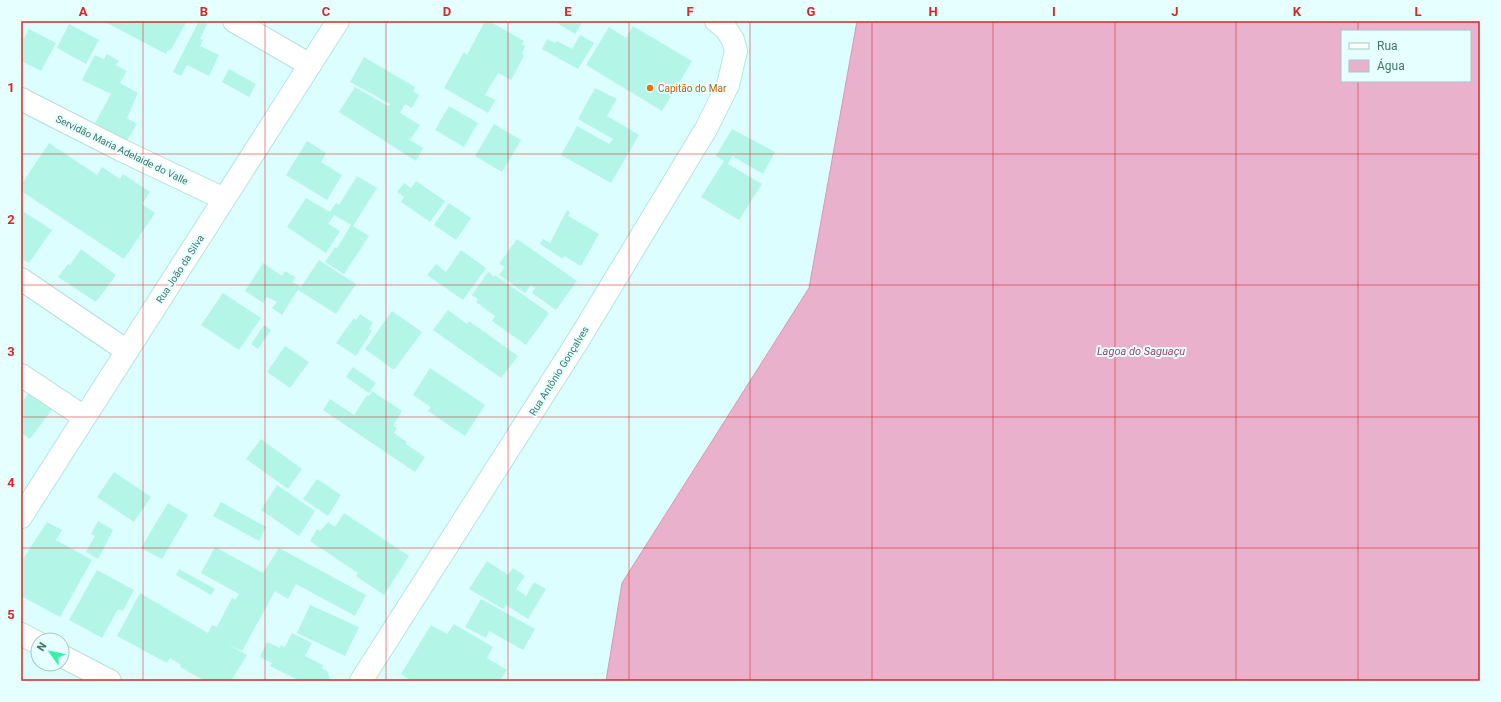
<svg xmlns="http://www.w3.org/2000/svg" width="1501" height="702" viewBox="0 0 1501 702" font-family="Roboto,sans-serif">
	<rect width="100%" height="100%" fill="#ddfefe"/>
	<path fill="#e9b1cb" stroke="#db96b6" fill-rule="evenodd" d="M857,21H1480V681H606L622,583L809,288ZM1342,31H1470V81H1342Z"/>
	<g fill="#b3f6e7">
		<polygon points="103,21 187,21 170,51 168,50 166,54"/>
		<polygon points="199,21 208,22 200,39 203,40 200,46 219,55 209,76 187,65 181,76 173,72"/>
		<polygon points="485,21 489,21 524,41 522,44 525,46 522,54 524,56 511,80 498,73 485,95 495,100 488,113 444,88 464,52 467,55"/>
		<polygon points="559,21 583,21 575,34 557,23"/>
		<polygon points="69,24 99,40 86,64 57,48"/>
		<polygon points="633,26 692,61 662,111 586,65 609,27 626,38"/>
		<polygon points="29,29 56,43 41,71 21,61 21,43"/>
		<polygon points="580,35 594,43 578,69 542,49 547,39 555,43 557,41 572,49"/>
		<polygon points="107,54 119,61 116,65 127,71 120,83 138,93 127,118 137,124 127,141 95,123 111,94 82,80 95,55 104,59"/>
		<polygon points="364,57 415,87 413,91 419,95 412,108 405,104 400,113 420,125 410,140 423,148 416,161 339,112 355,87 388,106 390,104 350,82"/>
		<polygon points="229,69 256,84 249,97 222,82"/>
		<polygon points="595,88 617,99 607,116 639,135 611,183 561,155 577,126 609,144 613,139 578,119"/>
		<polygon points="449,106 478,123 464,147 435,130"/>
		<polygon points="494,124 521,140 502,172 475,156"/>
		<polygon points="732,129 775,152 763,174 732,156 728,164 762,184 739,220 701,197 724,161 716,156"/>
		<polygon points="307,141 326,153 321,162 342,175 327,200 286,175"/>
		<polygon points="49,143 97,175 102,167 120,179 123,174 150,192 142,204 155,213 124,259 21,191 21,185"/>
		<polygon points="357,176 377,188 353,226 369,236 344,274 325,262 335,247 337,248 351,225 334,215 328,224 340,231 326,253 287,227 306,198 330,212 336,203 339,205"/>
		<polygon points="416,181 445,201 430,222 401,202 404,197 397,192 404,183 411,188"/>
		<polygon points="449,203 471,218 456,240 434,225"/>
		<polygon points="21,210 52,230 29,263 21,258"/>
		<polygon points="567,210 570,212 568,216 599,234 581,266 564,256 563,259 540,244 543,239 550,243"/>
		<polygon points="517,239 577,281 556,310 532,293 535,288 531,285 525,293 499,275 505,267 499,264"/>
		<polygon points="81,249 116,275 96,302 58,277 68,264 70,265"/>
		<polygon points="461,250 486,268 463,300 427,275 436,264 446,272"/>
		<polygon points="319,260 356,284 336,314 298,290 282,315 272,308 277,302 267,297 263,303 245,291 263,263 282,276 285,271 295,277 293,282 301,287"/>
		<polygon points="488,272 494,277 495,275 549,313 526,345 492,321 495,316 476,302 478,299 472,295"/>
		<polygon points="223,293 261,318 239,350 201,325"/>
		<polygon points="448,310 467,324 469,321 518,356 501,378 433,330"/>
		<polygon points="392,311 422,332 394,370 365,349"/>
		<polygon points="360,314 373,323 369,329 372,331 356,356 336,343 354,318 356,320"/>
		<polygon points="264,325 271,330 258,349 251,344"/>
		<polygon points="285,346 309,362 290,388 267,372"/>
		<polygon points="353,367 376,383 369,393 346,377"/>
		<polygon points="430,368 485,405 465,436 428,411 431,407 413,395"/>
		<polygon points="372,391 402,411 393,426 397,428 394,433 407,442 406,444 425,457 415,472 323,410 330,399 354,415 367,395 369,396"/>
		<polygon points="30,392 53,408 30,439 21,433 22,405 21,403"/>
		<polygon points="261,439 302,469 288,489 246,459"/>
		<polygon points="114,472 151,497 134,522 97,497"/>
		<polygon points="317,479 341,495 328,516 303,499"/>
		<polygon points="277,485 315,511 299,536 261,510"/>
		<polygon points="221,502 266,527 259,541 213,516"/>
		<polygon points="168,503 188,515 162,559 141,548"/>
		<polygon points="344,513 409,556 384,595 356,576 358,573 310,541 317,529 320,531 328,522 335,527"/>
		<polygon points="98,521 113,530 98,559 86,552 95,536 91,534"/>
		<polygon points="47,522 62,530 56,540 92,560 60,617 21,596 21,562"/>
		<polygon points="215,547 263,573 279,548 366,595 355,616 296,584 288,599 275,591 242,651 226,643 247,655 231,681 205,681 180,667 181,665 170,658 167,663 117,636 140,593 208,633 212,625 217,627 232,598 235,600 239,594 201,573"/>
		<polygon points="487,561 508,575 513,568 525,576 516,589 526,596 534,582 546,589 528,619 506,605 503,609 469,589"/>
		<polygon points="179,569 215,589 211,595 176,575"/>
		<polygon points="97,570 134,590 123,611 118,609 102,638 69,620"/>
		<polygon points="481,599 535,629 523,650 489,631 486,638 465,627"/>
		<polygon points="310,605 359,627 345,656 297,633"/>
		<polygon points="454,624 493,647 487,658 507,670 500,681 412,681 401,674 431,625 447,634"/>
		<polygon points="292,633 312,643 305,656 323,665 322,668 327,671 330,679 329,681 300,681 270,666 272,663 260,657 267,642 280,648 281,645 285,647"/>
	</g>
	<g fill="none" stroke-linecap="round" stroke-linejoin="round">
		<defs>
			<g id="minor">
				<polyline points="21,99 121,150 224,199"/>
				<polyline points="21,279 127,351"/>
				<polyline points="21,375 84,417"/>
			</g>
			<g id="tertiary">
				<polyline points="234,21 310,65"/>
				<polyline points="21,634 38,643"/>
				<polyline points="62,656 110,681"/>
			</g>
			<g id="secondary">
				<polyline points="21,517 338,21"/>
				<polyline points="361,681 579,339 706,129 728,85 736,51 733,40 726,29 716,21"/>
			</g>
		</defs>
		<use href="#minor" stroke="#b6dfda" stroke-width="24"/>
		<use href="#tertiary" stroke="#b6dfda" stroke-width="24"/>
		<use href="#secondary" stroke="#b3e5dd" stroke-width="24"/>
		<use href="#minor" stroke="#fff" stroke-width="22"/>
		<use href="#tertiary" stroke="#fff" stroke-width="22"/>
		<use href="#secondary" stroke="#fff" stroke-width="22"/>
	</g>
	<path fill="none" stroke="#d62828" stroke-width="1" stroke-opacity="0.55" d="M143,21V681M265,21V681M386,21V681M508,21V681M629,21V681M750,21V681M872,21V681M993,21V681M1115,21V681M1236,21V681M1358,21V31M1358,81V681M21,154H1480M21,285H1480M21,417H1480M21,548H1480"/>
	<circle fill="#e8710a" stroke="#e6ffff" stroke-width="1.5" cx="650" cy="88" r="4"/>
	<g text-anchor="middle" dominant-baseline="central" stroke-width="4" stroke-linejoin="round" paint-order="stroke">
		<g font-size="10" fill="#c56008" stroke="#e6ffff" text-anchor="start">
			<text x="658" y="88">Capitão do Mar</text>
		</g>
		<g font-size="10" fill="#447568" stroke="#e6ffff">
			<text transform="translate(122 150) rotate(26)">Servidão Maria Adelaide do Valle</text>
			<text transform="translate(180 269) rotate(-57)">Rua João da Silva</text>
			<text transform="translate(559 371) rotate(-58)">Rua Antônio Gonçalves</text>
		</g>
		<g font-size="11" font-style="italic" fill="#a1446e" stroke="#e6ffff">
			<text x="1141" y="351">Lagoa do Saguaçu</text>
		</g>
	</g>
	<rect width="1501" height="702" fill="none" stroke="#e6ffff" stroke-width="44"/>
	<rect x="1341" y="30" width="130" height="52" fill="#e6ffff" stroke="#a5c8c3"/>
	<rect x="1349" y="43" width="20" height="6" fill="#ffffff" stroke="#a5c8c3"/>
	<text x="1377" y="50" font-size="12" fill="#447568">Rua</text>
	<rect x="1349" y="60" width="20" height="12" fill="#e9b1cb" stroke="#a5c8c3"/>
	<text x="1377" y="70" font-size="12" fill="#447568">Água</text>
	<g transform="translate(50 652) rotate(303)"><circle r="19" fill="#e6ffff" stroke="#a5c8c3"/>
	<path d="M0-3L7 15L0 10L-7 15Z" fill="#37f3a8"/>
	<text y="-6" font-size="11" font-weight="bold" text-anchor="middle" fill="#447568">N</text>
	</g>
	<rect x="22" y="22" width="1457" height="658" fill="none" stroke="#d62828" stroke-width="1.5"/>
	<g font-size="13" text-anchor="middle" font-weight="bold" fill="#d62828">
		<text x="83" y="16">A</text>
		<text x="204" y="16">B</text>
		<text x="326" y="16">C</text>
		<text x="447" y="16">D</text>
		<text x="568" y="16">E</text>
		<text x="690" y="16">F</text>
		<text x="811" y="16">G</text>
		<text x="933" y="16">H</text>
		<text x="1054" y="16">I</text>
		<text x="1175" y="16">J</text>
		<text x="1297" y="16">K</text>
		<text x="1418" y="16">L</text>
		<text x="11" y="92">1</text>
		<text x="11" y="224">2</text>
		<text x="11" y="356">3</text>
		<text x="11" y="487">4</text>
		<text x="11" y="619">5</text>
	</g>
</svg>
